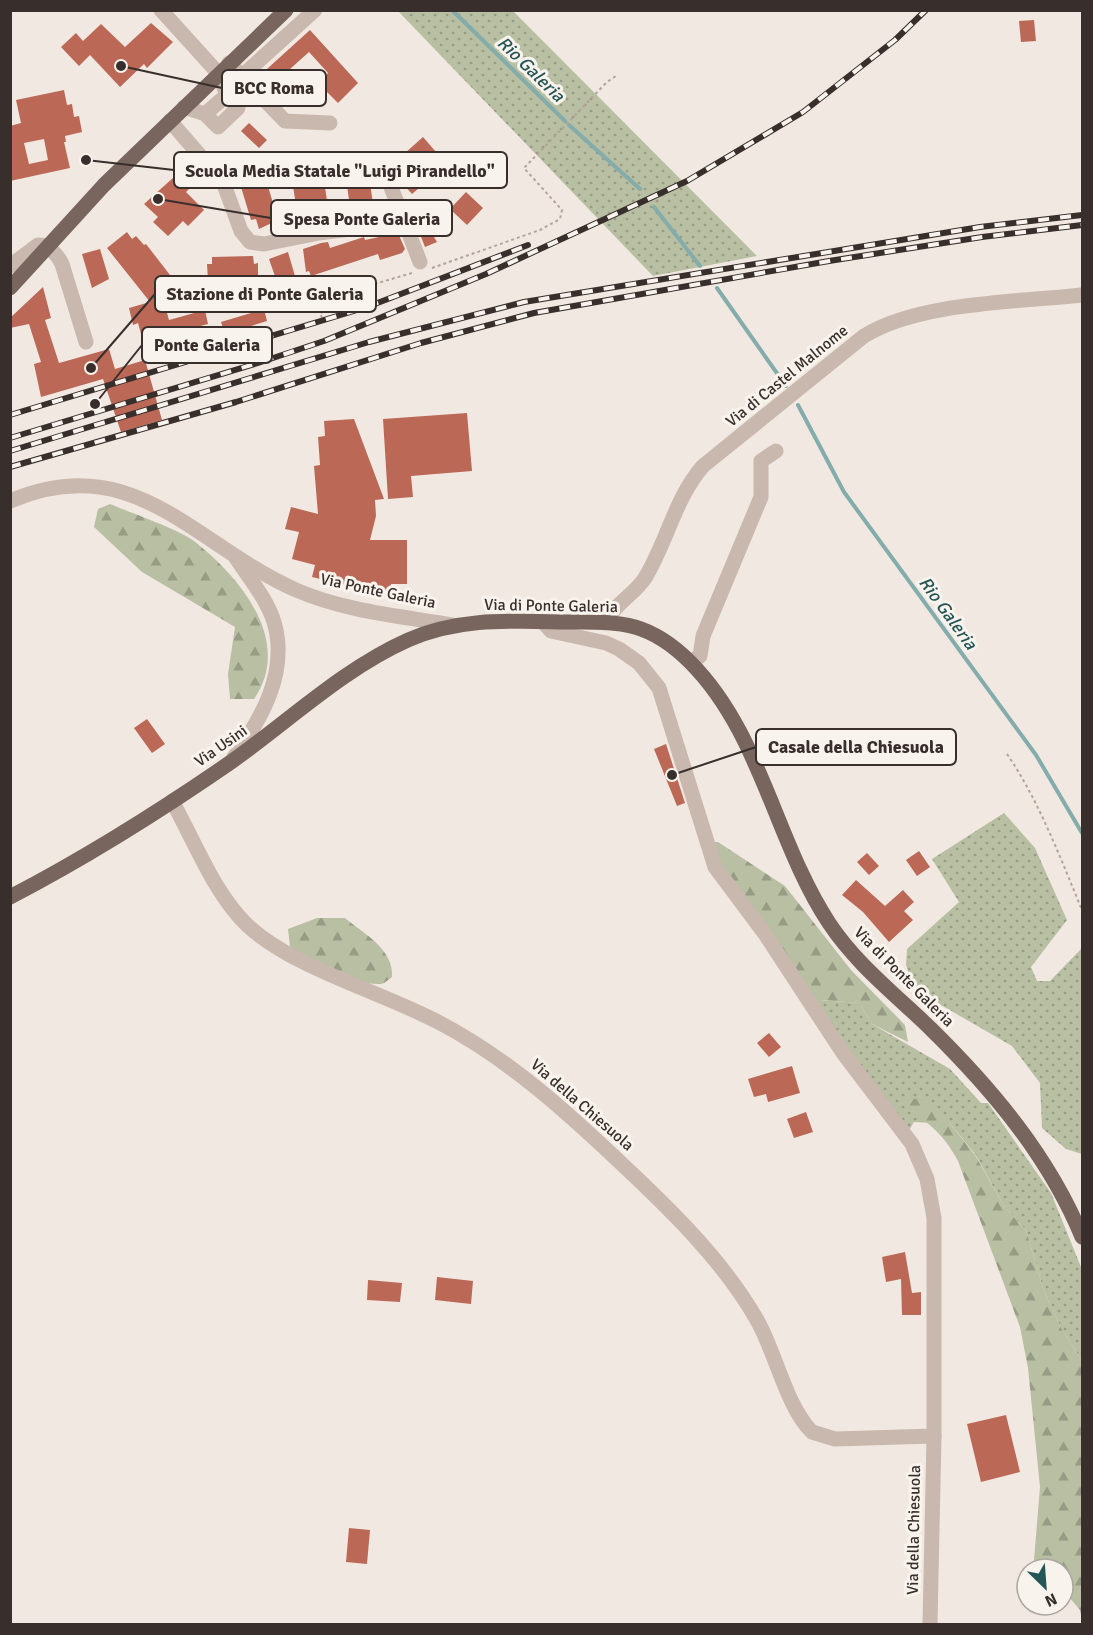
<svg xmlns="http://www.w3.org/2000/svg" width="1093" height="1635" viewBox="0 0 1093 1635" font-family="Signika,sans-serif">
	<defs>
		<pattern id="grass-dots" width="8" height="8" patternUnits="userSpaceOnUse" patternTransform="scale(1.5)"><rect width="8" height="8" fill="#b8bfa2"/><path d="M2 2h.1M6 6h.1" fill="none" stroke="#979c84" stroke-width="1.8" stroke-linecap="round"/></pattern>
		<pattern id="forest-firs" width="22" height="20" patternUnits="userSpaceOnUse" patternTransform="scale(1.5)"><rect width="22" height="20" fill="#b8bfa2"/><path d="M5 1l3.5 6h-7zM16 11l3.5 6h-7z" fill="#979c84"/></pattern>
	</defs>
	<rect width="100%" height="100%" fill="#f1e9e1"/>
	<g fill="url(#grass-dots)">
		<polygon points="398,11 513,11 757,256 653,276"/>
		<polygon points="1004,813 1035,848 1067,920 1031,967 1037,981 1050,981 1082,948 1082,1154 1066,1149 1042,1128 1040,1083 1012,1046 915,990 906,965 907,949 959,902 932,859"/>
		<polygon points="820,1000 859,1003 872,1024 950,1069 981,1103 988,1103 1051,1193 1081,1267 1082,1361 1060,1326 1043,1288 1026,1230 1005,1208 975,1154 949,1122 899,1102 930,1123 914,1122 908,1132 820,1011"/>
	</g>
	<g fill="url(#forest-firs)">
		<path d="M110,504C131,513 178,529 194,541C239,576 294,641 254,699H230L228,674L235,627L142,572L94,527L98,509Z"/>
		<polygon points="711,842 718,842 785,886 851,970 905,1025 908,1042 872,1024 859,1003 821,1000 820,1011 734,892"/>
		<path d="M317,918H345C364,934 394,949 392,977C388,980 385,983 381,984C357,986 308,962 290,947L288,929Z"/>
		<path d="M919,1098L949,1122L975,1155L1005,1208L1026,1230L1043,1288L1060,1326L1082,1361V1619L1080,1610L1063,1590V1569H1043L1034,1560L1040,1487L1028,1368L1020,1327L958,1161C942,1131 926,1121 898,1102Z"/>
	</g>
	<g fill="none" stroke-linecap="round" stroke-linejoin="round">
		<g stroke="#83acab" stroke-width="4">
			<polyline points="452,10 565,121"/>
			<polyline points="569,125 640,189"/>
			<polyline points="654,207 700,266"/>
			<polyline points="717,288 786,386"/>
			<polyline points="798,405 844,492 1036,755 1082,833"/>
		</g>
	</g>
	<g fill="#bb6856" fill-rule="evenodd">
		<polygon points="1034,20 1036,41 1021,42 1019,21"/>
		<polygon points="151,23 173,42 147,68 144,64 120,87 90,55 79,66 61,47 76,33 83,41 101,24 125,47"/>
		<polygon points="310,30 358,83 338,103 318,83 328,73 309,52 280,78 295,94 283,105 257,78"/>
		<path d="M64,90L67,105L72,104L74,117L79,116L82,132L65,136L66,142H64L70,168L10,181V126L21,123L16,100ZM44,139L48,160L29,164L24,143Z"/>
		<polygon points="249,123 267,140 259,148 241,131"/>
		<polygon points="423,137 456,175 442,188 432,177 412,194 403,184 410,178 395,162"/>
		<polygon points="184,168 197,181 186,192 204,210 188,226 183,221 168,236 153,222 158,217 144,204"/>
		<polygon points="323,175 329,213 311,215 309,203 296,205 292,180"/>
		<polygon points="369,175 374,212 351,215 346,178"/>
		<polygon points="255,183 256,187 267,183 278,220 259,229 256,219 251,220 241,187"/>
		<polygon points="466,192 483,208 467,225 450,209"/>
		<polygon points="440,208 449,230 434,237 437,242 425,247 414,219"/>
		<polygon points="127,232 132,239 136,236 144,245 146,244 170,275 159,284 169,320 205,310 208,324 143,341 138,323 133,325 129,308 150,302 107,248"/>
		<polygon points="398,233 405,249 402,253 380,260 378,254 311,276 309,271 306,272 303,249 321,243 328,242 330,248 364,237 365,240"/>
		<polygon points="100,249 109,279 92,288 82,254"/>
		<polygon points="288,252 295,276 277,282 269,259"/>
		<polygon points="253,256 254,264 258,263 258,280 232,283 232,280 208,281 207,264 212,264 212,257"/>
		<polygon points="43,287 51,318 45,320 59,363 109,349 115,369 145,360 162,420 121,432 103,379 41,397 34,364 41,362 29,324 10,328 10,318"/>
		<polygon points="264,309 267,321 225,334 221,322"/>
		<polygon points="467,413 472,471 411,476 413,497 388,499 383,419"/>
		<polygon points="354,419 384,499 375,500 376,516 370,540 407,540 407,584 391,584 391,591 378,591 378,587 361,584 359,588 312,577 315,565 292,559 299,532 285,529 291,507 318,514 314,466 320,465 318,437 325,436 324,421"/>
		<polygon points="147,719 165,744 152,753 134,728"/>
		<polygon points="666,744 685,803 677,806 654,749"/>
		<polygon points="919,851 930,867 917,876 906,860"/>
		<polygon points="867,853 879,866 869,875 857,862"/>
		<polygon points="856,880 885,906 903,890 914,902 904,911 913,920 889,942 863,912 842,895"/>
		<polygon points="769,1033 781,1047 769,1057 757,1043"/>
		<polygon points="792,1066 800,1093 768,1102 766,1094 754,1097 748,1079"/>
		<polygon points="806,1112 813,1132 794,1138 787,1119"/>
		<polygon points="905,1252 912,1293 921,1292 921,1315 902,1315 901,1279 886,1282 882,1257"/>
		<polygon points="437,1277 473,1281 471,1304 435,1300"/>
		<polygon points="368,1280 402,1283 400,1302 367,1300"/>
		<polygon points="1006,1415 1020,1472 981,1482 967,1424"/>
		<polygon points="349,1528 370,1530 367,1564 346,1562"/>
	</g>
	<g fill="none" stroke-linecap="round" stroke-linejoin="round">
		<g stroke="#b4a398" stroke-width="2" stroke-dasharray="3 3" stroke-linecap="butt">
			<polyline points="432,268 540,230 560,219 562,210 524,168 607,82 616,76"/>
			<polyline points="322,318 320,313 368,297 371,285 412,273"/>
			<path d="M1007,754C1039,801 1060,857 1082,910"/>
		</g>
		<g stroke="#c9b8ae" stroke-width="15">
			<polyline points="161,10 218,73 227,95"/>
			<polyline points="229,63 285,121 330,123"/>
			<polyline points="242,76 315,10"/>
			<polyline points="184,107 205,114 218,127 238,108 227,95 205,114"/>
			<polyline points="170,121 223,182 241,231 250,242 264,244 319,233 404,222"/>
			<polyline points="382,164 420,262"/>
			<path d="M10,266L38,245C48,244 58,255 62,264L86,342"/>
			<path d="M10,501C134,448 194,545 296,590C344,611 400,616 452,625"/>
			<polyline points="542,621 551,631 606,643 619,649 639,663 659,688 715,867 765,934 843,1053 912,1144 927,1179 934,1218 934,1436"/>
			<path d="M605,623C617,601 634,595 645,578C667,542 675,498 703,466L864,336C918,302 1018,302 1082,295"/>
			<polyline points="690,662 700,656 703,636 761,497 761,461 776,451"/>
			<path d="M233,759C261,719 289,673 274,622C267,599 249,578 236,558"/>
			<path d="M172,801C194,840 214,893 246,924C292,968 382,992 440,1023C509,1059 568,1113 624,1166C672,1211 724,1262 757,1320C776,1353 786,1406 812,1432L835,1439L934,1436L930,1624"/>
		</g>
		<g stroke="#78655e" stroke-width="15">
			<polyline points="10,288 104,185 286,10"/>
			<path d="M10,897C87,857 160,811 231,762C289,721 343,669 408,640C460,617 513,621 568,622C590,622 613,621 635,627C656,633 675,647 690,662C761,733 775,841 829,923C856,964 896,995 931,1029C993,1090 1049,1157 1082,1237"/>
		</g>
		<defs>
			<g id="rail">
				<polyline points="10,415 367,307 528,245"/>
				<polyline points="10,438 258,363 324,341 486,274 687,181 803,112 895,40 926,10"/>
				<polyline points="10,451 369,342 524,302 980,227 1082,215"/>
				<polyline points="10,467 236,402 421,343 534,313 829,261 982,237 1082,225"/>
			</g>
		</defs>
		<use href="#rail" stroke="#382f2c" stroke-width="6"/>
		<use href="#rail" stroke="#f9f3ee" stroke-width="4" stroke-dasharray="11" stroke-linecap="butt"/>
	</g>
	<g text-anchor="middle" dominant-baseline="central" stroke-width="6" stroke-linejoin="round" paint-order="stroke">
		<g font-size="16" fill="#382f2c" stroke="#f9f3ee">
			<text transform="translate(787 376) rotate(-39)">Via di Castel Malnome</text>
			<text transform="translate(378 591) rotate(12)">Via Ponte Galeria</text>
			<text transform="translate(551 606) rotate(1)">Via di Ponte Galeria</text>
			<text transform="translate(221 746) rotate(-35)">Via Usini</text>
			<text transform="translate(904 977) rotate(45)">Via di Ponte Galeria</text>
			<text transform="translate(582 1105) rotate(41)">Via della Chiesuola</text>
			<text transform="translate(914 1530) rotate(-89)">Via della Chiesuola</text>
		</g>
		<g font-size="18" font-style="italic" fill="#255656" stroke="#f9f3ee">
			<text transform="translate(531 69) rotate(44)">Rio Galeria</text>
			<text transform="translate(948 613) rotate(54)">Rio Galeria</text>
		</g>
	</g>
	<path fill="none" stroke="#382f2c" stroke-width="2" d="M121 66L222 88M86 160L174 170M158 199L271 218M91 368L155 294M95 404L142 345M672 775L756 747"/>
	<g fill="#382f2c" stroke="#f9f3ee" stroke-width="2">
		<circle cx="121" cy="66" r="6"/>
		<circle cx="86" cy="160" r="6"/>
		<circle cx="158" cy="199" r="6"/>
		<circle cx="91" cy="368" r="6"/>
		<circle cx="95" cy="404" r="6"/>
		<circle cx="672" cy="775" r="6"/>
	</g>
	<g fill="#f9f3ee" stroke="#382f2c" stroke-width="2">
		<rect x="222" y="70" width="104" height="36" rx="6"/>
		<rect x="174" y="152" width="333" height="36" rx="6"/>
		<rect x="271" y="200" width="181" height="36" rx="6"/>
		<rect x="155" y="276" width="221" height="36" rx="6"/>
		<rect x="142" y="327" width="130" height="36" rx="6"/>
		<rect x="756" y="729" width="200" height="36" rx="6"/>
	</g>
	<g font-size="18" text-anchor="middle" font-weight="bold" fill="#382f2c">
		<text x="274" y="94">BCC Roma</text>
		<text x="340" y="177">Scuola Media Statale "Luigi Pirandello"</text>
		<text x="362" y="225">Spesa Ponte Galeria</text>
		<text x="265" y="300">Stazione di Ponte Galeria</text>
		<text x="207" y="351">Ponte Galeria</text>
		<text x="856" y="753">Casale della Chiesuola</text>
	</g>
	<rect width="1093" height="1635" fill="none" stroke="#382f2c" stroke-width="24"/>
	<g transform="translate(1045 1587) rotate(155)"><circle r="28" fill="#f9f3ee" stroke="#aca5a0" stroke-width="1.5"/>
	<path d="M0-4.5L10 22L0 15L-10 22Z" fill="#255656"/>
	<text y="-9" font-size="16" font-weight="bold" text-anchor="middle" fill="#382f2c">N</text>
	</g>
</svg>
